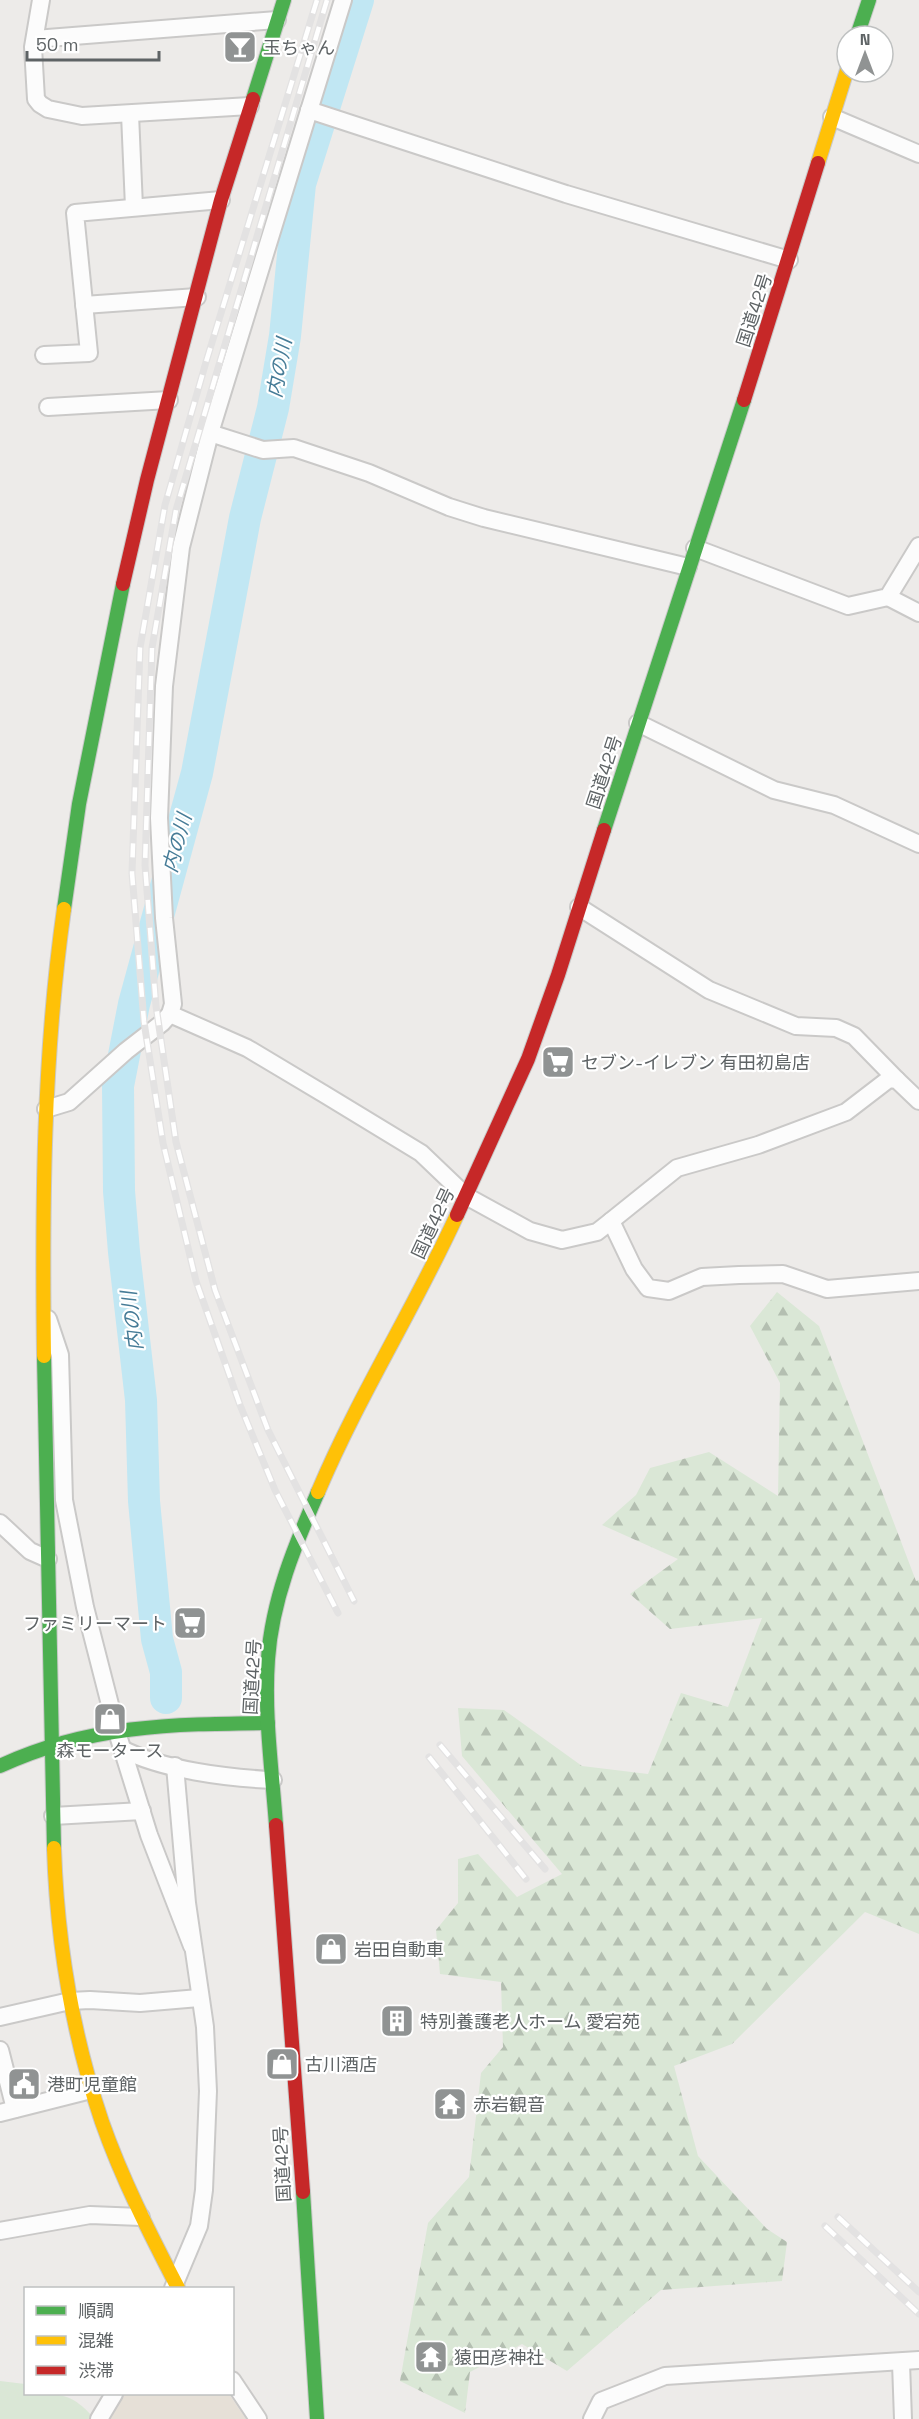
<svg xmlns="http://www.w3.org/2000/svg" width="919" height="2419" viewBox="0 0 919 2419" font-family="'Space Grotesk','Noto Sans JP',sans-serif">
	<defs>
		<pattern id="forest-firs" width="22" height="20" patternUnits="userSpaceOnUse" patternTransform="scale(1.5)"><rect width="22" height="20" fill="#dae7d6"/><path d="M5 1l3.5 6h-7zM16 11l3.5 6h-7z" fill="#b4bfb1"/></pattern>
	</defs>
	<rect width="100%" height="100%" fill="#edebe9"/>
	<polygon fill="#e6e0d7" points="114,2394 229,2394 246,2419 99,2419"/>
	<polygon fill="url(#forest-firs)" points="777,1292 819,1326 916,1581 919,1580 919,1934 865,1912 732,2044 674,2066 698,2156 767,2229 787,2242 782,2281 661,2290 567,2371 522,2344 470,2372 465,2413 400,2381 428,2223 469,2177 481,2073 503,2047 501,1982 440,1974 436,1930 458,1903 458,1859 478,1854 517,1897 562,1874 462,1756 458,1708 504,1710 582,1766 648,1774 681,1693 728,1707 762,1618 670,1629 630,1594 678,1559 602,1525 636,1495 650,1468 709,1452 778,1496 780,1383 750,1326"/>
	<path fill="#dae7d6" d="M0,2381L25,2384L26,2394C57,2394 70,2391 92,2416L90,2419H0Z"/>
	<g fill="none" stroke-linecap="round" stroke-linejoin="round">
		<polyline stroke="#c1e7f3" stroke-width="32" points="166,1698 166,1672 157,1639 144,1501 141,1400 124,1252 119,1191 118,1086 134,1004 197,773 245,518 273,408 285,336 300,184 358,0"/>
		<defs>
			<g id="street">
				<polyline points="41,0 33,47 36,99 40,104 48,109 82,116 250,106"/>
				<polyline points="35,39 277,20"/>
				<polyline points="309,110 566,194 789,260"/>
				<polyline points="130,114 134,207"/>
				<polyline points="832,117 919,154"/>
				<polyline points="84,305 197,297"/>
				<polyline points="44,355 89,353 75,213 221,200"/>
				<polyline points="48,407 169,400"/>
				<polyline points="210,433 263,450 294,448 369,473 449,507 484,518 688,567"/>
				<polyline points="695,548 848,606 888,597 919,546"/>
				<polyline points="888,597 919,613"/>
				<polyline points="638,723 774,790 834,805 919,844"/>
				<polyline points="579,907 709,990 796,1026 836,1028 854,1036 897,1080"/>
				<polyline points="170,1014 247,1048 324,1094 421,1153 466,1196 530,1231 562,1240 597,1232 611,1221 634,1269 648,1288 669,1291 702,1277 739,1275 783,1274 827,1289 919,1281"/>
				<polyline points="46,1109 69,1102 126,1051 162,1023 170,1014 173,1004 164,918 159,818 164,686 181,547 210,433 343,0"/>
				<polyline points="611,1221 677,1168 758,1145 846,1112 889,1079 897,1080 919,1101"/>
				<polyline points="48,1319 60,1355 64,1500 85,1607 117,1732 149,1835 192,1946"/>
				<polyline points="0,1523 30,1551 48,1559"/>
				<path d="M122,1749C163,1770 227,1778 273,1780"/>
				<polyline points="53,1816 142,1811"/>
				<polyline points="0,2017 70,2001 90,2000 140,2003 199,1998"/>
				<polyline points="0,2050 15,2109"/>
				<polyline points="0,2113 91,2090"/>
				<polyline points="0,2231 90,2215 141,2217"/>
				<polyline points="173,2288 199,2226 204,2190 208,2091 205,2027 187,1903 175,1766"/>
				<polyline points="901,2363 903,2419"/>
				<polyline points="232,2380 258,2419"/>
				<polyline points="99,2419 114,2394"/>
				<polyline points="592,2419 601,2401 665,2376 919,2360"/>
			</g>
			<g id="fast">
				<polyline points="857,36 869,0"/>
				<polyline points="253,99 284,0"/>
				<polyline points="604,830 744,400"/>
				<polyline points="64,909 79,804 123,584"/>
				<polyline points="44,1356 54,1848"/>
				<path d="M0,1766C88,1725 172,1724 268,1723"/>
				<path d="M276,1825C272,1770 264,1714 268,1659C272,1600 295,1545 318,1492"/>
				<polyline points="303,2192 317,2419"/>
			</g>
			<g id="slow">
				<polyline points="818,163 847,70"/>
				<path d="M44,1356C42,1208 43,1057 64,909"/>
				<path d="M318,1492C358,1397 414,1309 457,1215"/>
				<path d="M54,1848C57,1941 72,2033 102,2122C122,2179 150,2234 178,2288"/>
			</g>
			<g id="jam">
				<polyline points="744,400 818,163"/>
				<polyline points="123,584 147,480 221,200 253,99"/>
				<polyline points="457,1215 528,1059 558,975 604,830"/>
				<polyline points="276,1825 303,2192"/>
			</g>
		</defs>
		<use href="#street" stroke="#cac9c8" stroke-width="20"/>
		<use href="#fast" stroke="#c9c9c9" stroke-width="16"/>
		<use href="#slow" stroke="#c9c9c9" stroke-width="16"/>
		<use href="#jam" stroke="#c9c9c9" stroke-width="16"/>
		<use href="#street" stroke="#fcfcfc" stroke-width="16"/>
		<use href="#fast" stroke="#4caf50" stroke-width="14"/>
		<use href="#slow" stroke="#ffc107" stroke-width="14"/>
		<use href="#jam" stroke="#c62828" stroke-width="14"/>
		<defs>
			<g id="rail">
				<polyline points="317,0 206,362 165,505 140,648 132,873 144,1022 163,1143 196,1281 240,1405 275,1490 338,1613"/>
				<polyline points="327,0 176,510 152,648 145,865 156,1006 176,1142 215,1290 268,1430 354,1601"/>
				<polyline points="440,1745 545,1869"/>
				<polyline points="429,1757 526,1879"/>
				<polyline points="838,2217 919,2292"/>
				<polyline points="825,2226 919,2314"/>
			</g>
		</defs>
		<use href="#rail" stroke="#e3e2e2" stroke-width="7"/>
		<use href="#rail" stroke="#fff" stroke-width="4.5" stroke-dasharray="14" stroke-linecap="butt"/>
	</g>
	<defs>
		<symbol id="bar-square" viewBox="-11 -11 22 22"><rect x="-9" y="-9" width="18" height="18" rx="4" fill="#909393" stroke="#fff"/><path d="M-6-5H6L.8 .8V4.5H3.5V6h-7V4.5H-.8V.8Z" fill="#fff"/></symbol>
		<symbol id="supermarket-square" viewBox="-11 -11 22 22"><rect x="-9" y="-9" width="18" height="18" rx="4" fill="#909393" stroke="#fff"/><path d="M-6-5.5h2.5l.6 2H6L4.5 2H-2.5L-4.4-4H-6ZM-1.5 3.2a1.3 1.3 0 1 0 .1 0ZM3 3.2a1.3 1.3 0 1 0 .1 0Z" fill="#fff"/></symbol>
		<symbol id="shop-square" viewBox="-11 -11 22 22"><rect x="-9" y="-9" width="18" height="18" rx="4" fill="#909393" stroke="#fff"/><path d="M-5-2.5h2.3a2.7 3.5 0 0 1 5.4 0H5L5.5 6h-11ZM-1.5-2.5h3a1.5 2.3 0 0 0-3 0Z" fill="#fff"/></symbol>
		<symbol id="building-square" viewBox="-11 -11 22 22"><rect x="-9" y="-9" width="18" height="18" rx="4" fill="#909393" stroke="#fff"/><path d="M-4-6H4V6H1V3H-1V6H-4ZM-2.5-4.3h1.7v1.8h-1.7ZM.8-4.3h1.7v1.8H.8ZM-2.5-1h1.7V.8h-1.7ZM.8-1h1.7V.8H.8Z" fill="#fff"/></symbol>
		<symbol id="civic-square" viewBox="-11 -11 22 22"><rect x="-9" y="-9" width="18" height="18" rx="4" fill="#909393" stroke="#fff"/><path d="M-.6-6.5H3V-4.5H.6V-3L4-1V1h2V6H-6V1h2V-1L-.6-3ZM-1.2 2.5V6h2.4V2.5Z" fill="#fff"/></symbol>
		<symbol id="temple-square" viewBox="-11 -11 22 22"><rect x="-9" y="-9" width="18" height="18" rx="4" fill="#909393" stroke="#fff"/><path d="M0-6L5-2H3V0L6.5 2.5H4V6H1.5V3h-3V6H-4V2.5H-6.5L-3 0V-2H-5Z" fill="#fff"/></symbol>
	</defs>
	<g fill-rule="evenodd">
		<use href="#bar-square" x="221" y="28" width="38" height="38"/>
		<use href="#supermarket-square" x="539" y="1043" width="38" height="38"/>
		<use href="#supermarket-square" x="171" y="1604" width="38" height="38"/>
		<use href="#shop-square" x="91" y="1700" width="38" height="38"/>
		<use href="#shop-square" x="312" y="1930" width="38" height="38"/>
		<use href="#building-square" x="378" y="2002" width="38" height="38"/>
		<use href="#shop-square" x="263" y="2045" width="38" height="38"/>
		<use href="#civic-square" x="5" y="2065" width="38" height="38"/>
		<use href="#temple-square" x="431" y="2085" width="38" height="38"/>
		<use href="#temple-square" x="412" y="2338" width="38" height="38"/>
	</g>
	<g text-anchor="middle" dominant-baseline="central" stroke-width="4.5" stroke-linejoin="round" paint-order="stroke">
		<g font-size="18" fill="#5e6365" stroke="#fff" text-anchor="start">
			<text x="263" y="47">玉ちゃん</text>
			<text x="581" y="1062">セブン-イレブン 有田初島店</text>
			<text x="167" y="1623" text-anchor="end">ファミリーマート</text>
			<text x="110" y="1750" text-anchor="middle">森モータース</text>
			<text x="354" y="1949">岩田自動車</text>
			<text x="420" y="2021">特別養護老人ホーム 愛宕苑</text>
			<text x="305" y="2064">古川酒店</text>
			<text x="47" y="2084">港町児童館</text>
			<text x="473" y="2104">赤岩観音</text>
			<text x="454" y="2357">猿田彦神社</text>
		</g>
		<g font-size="18" fill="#5e6365" stroke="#fff">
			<text transform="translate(754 310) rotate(-72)">国道42号</text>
			<text transform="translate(604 772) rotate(-72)">国道42号</text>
			<text transform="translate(433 1223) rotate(-65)">国道42号</text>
			<text transform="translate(252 1677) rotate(-87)">国道42号</text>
			<text transform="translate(282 2164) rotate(-93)">国道42号</text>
		</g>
		<g font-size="20" font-style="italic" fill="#467c97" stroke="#fff">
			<text transform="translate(279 368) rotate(-80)">内の川</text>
			<text transform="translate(177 843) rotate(-75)">内の川</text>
			<text transform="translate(132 1321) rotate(-97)">内の川</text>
		</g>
	</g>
	<rect x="24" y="2287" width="210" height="108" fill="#ffffff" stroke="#bfc1c1" stroke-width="1.5"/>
	<rect x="36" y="2306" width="30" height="9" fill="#4caf50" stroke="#bfc1c1" stroke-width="1.5"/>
	<text x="78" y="2317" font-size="18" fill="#5e6365">順調</text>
	<rect x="36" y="2336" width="30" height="9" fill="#ffc107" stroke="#bfc1c1" stroke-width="1.5"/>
	<text x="78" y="2347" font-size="18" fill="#5e6365">混雑</text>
	<rect x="36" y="2366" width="30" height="9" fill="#c62828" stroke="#bfc1c1" stroke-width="1.5"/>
	<text x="78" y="2377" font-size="18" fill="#5e6365">渋滞</text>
	<g transform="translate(865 54)"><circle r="28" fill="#ffffff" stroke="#bfc1c1" stroke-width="1.5"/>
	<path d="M0-4.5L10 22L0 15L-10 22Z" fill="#909393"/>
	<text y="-9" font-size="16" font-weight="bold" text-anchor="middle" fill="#5e6365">N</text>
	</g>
	<path d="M27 51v9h132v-9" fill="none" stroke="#5e6365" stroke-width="3"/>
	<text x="36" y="51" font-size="18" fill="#5e6365" stroke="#ffffff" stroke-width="4.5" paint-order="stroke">50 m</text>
</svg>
